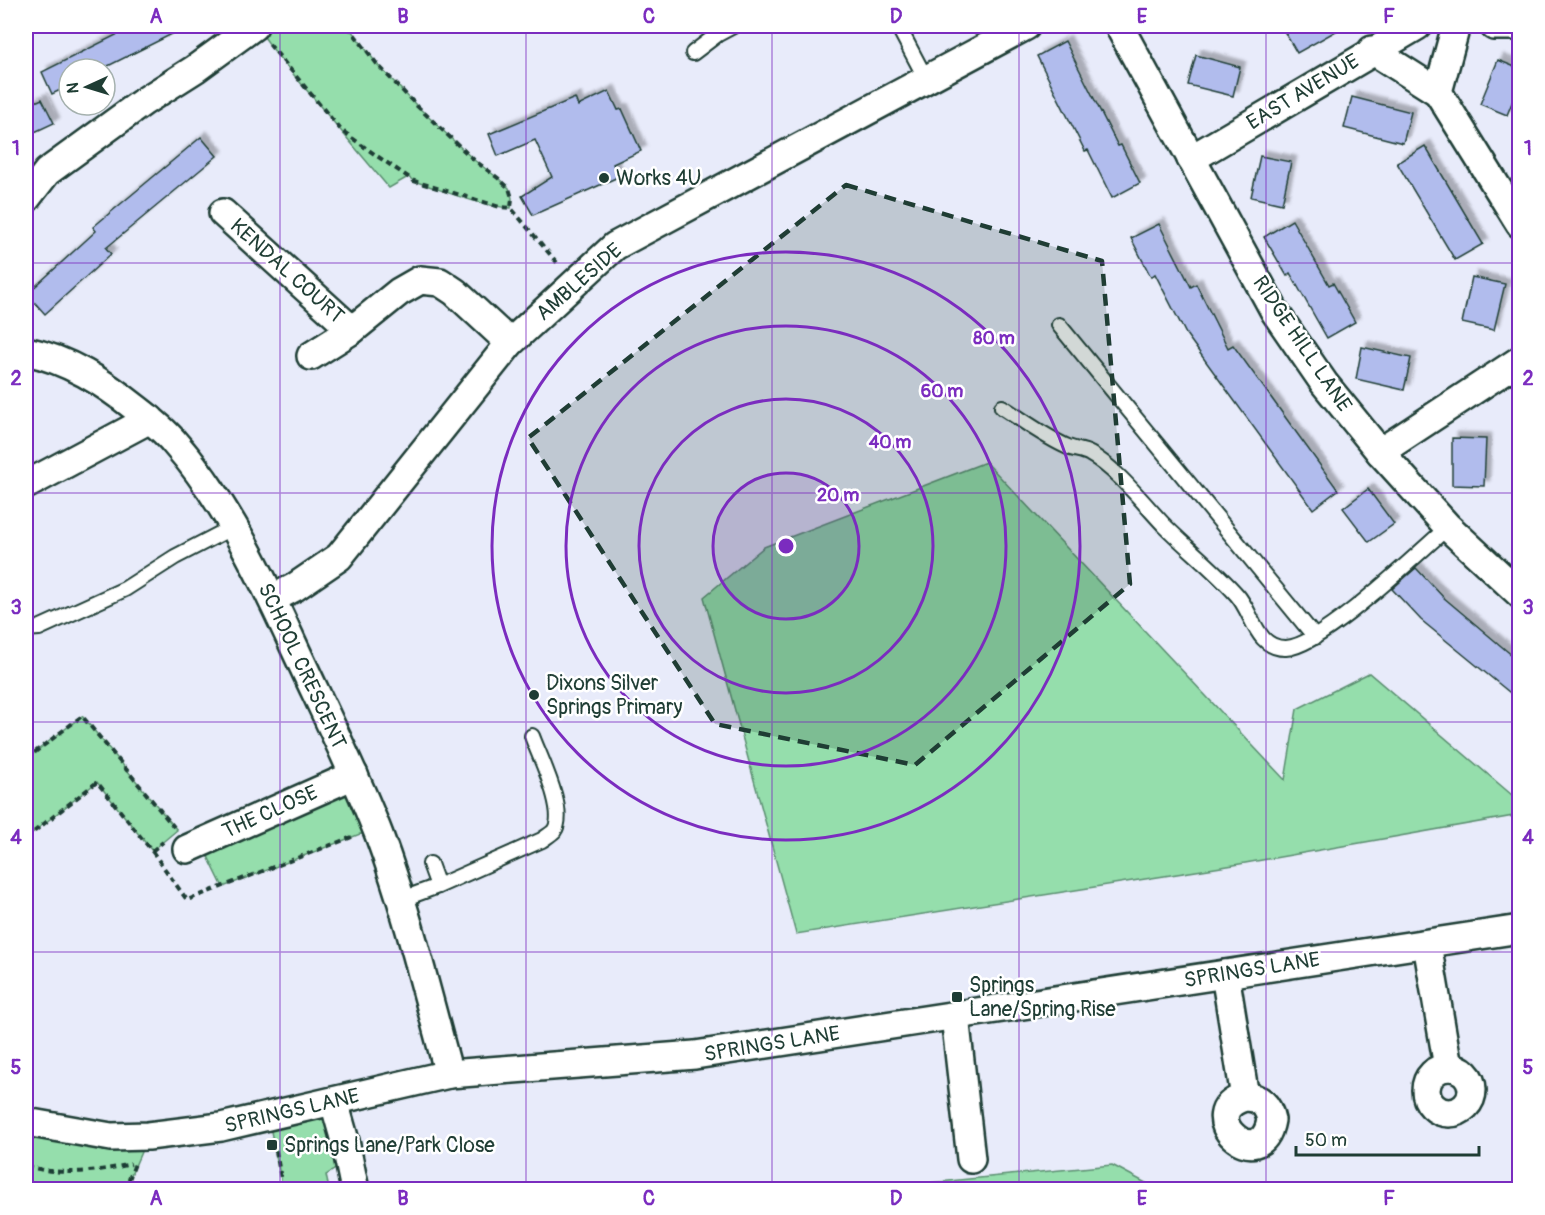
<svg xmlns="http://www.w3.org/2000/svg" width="1545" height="1215" viewBox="0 0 1545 1215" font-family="Pangolin,sans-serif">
	<defs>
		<filter id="shadow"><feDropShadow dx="5.5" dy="-5.5" stdDeviation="1.5" flood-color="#0004"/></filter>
	</defs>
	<rect width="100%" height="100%" fill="#e8ebfa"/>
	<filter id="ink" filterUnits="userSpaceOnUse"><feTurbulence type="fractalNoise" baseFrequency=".0167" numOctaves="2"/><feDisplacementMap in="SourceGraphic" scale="12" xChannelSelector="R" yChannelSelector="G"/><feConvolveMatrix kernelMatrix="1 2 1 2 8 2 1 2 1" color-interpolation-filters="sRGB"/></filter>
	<g filter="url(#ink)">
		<g fill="#95deac" stroke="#5a8e70" stroke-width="1.5">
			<path d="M256,26H348L377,64L417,106L474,160L498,178L509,188L512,198L511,208C479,206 445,191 414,181L408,177L389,188L278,56Z"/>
			<polygon points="986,462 1285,780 1297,709 1369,673 1519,801 1519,815 1234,865 796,934 704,597 764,547"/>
			<polygon points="82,716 177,830 152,851 97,782 26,838 26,759"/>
			<polygon points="354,775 379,835 360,834 223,887 201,842"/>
			<polygon points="334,1102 349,1160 326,1175 329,1189 283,1189 268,1117"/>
			<polygon points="26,1122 148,1136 125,1189 26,1189"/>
			<polygon points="1112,1165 1157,1189 867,1189"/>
		</g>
		<g fill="#b1bced" stroke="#1f3d34" stroke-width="1.5" filter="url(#shadow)">
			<polygon points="134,26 188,26 102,69 69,69 69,86 52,94 42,72"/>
			<polygon points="1281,26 1345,26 1297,53"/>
			<polygon points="1065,41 1118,146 1121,145 1140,183 1112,198 1088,150 1085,151 1037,56"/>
			<polygon points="1196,55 1240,67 1233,96 1188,85"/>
			<polygon points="1498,60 1520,69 1520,83 1507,115 1480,104"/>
			<polygon points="609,91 618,110 622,109 641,151 613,164 618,177 533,215 522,196 552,177 535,140 498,156 489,134 575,98 578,106"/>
			<polygon points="1352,97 1411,112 1403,143 1344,128"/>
			<polygon points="42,99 54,123 26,136 26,106"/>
			<polygon points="201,137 217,156 106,248 111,254 45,314 27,294 96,231 93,227"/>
			<polygon points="1425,146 1483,244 1455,260 1397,163"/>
			<polygon points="1260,156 1291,162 1282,204 1251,197"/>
			<polygon points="1292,220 1329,285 1333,283 1355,322 1327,338 1290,273 1287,276 1264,237"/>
			<polygon points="1159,224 1191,287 1196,284 1228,348 1233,345 1338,490 1313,509 1186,334 1155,274 1151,277 1131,238"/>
			<polygon points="1472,277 1505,284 1494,330 1462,323"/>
			<polygon points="1362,347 1411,358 1404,390 1356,379"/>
			<polygon points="1452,438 1486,439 1484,486 1452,485"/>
			<polygon points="1368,489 1394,524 1369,542 1343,508"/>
			<polygon points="1416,568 1443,597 1520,662 1520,701 1421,620 1392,589"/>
		</g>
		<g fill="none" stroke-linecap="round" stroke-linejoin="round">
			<defs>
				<g id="service">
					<polyline points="898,26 926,79"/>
					<polyline points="693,53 718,34 733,26"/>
					<polyline points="1059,325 1315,637"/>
					<path d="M1002,407C1024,421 1045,437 1068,447C1075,450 1083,450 1090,454C1116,468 1144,504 1165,526C1188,549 1215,570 1237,595C1253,613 1256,649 1286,648C1321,647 1418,553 1448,527"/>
					<polyline points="26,629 39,628 125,589 175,557 233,527"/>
					<polyline points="430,864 438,886"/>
					<path d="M400,900L438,886L542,840C546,837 551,834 554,831C568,812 539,756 532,736"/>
				</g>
				<g id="minor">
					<polyline points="1119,26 1275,312 1324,383 1380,452 1448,527 1520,594"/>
					<polyline points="1456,26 1438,92 1520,224"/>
					<polyline points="1494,26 1520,26"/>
					<polyline points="1372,50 1438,92"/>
					<polyline points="1191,159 1417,26"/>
					<polyline points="26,199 47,172 143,102 195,69 254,26"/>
					<polyline points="223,213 352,330"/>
					<path d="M26,351C69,360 103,382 137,409C150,419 164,430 174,442C227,502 264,581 297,653C325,713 355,773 379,835C408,913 427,994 449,1074"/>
					<polyline points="311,356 352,330 399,292 420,280 440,282 455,292 510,343"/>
					<polyline points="1380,452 1520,360"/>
					<polyline points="26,485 150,419"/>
					<polyline points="272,599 295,587 339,557 510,343 615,246 1026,26"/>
					<polyline points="187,849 354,775"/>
					<polyline points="1427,944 1448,1067"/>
					<path d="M1225,974L1245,1097C1260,1097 1268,1105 1271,1120C1261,1178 1190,1113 1245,1097"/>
					<polyline points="955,1016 971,1159"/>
					<circle cx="1449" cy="1090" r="23"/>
					<polyline points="334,1102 345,1141 355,1190"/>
					<polyline points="26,1122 111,1137 148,1136 221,1127 449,1074 695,1055 1520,929"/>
				</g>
			</defs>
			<use href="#service" stroke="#1f3d34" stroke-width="18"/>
			<use href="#minor" stroke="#1f3d34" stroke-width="32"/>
			<g stroke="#1f3d34" stroke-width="4" stroke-dasharray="6 4.5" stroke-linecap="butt">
				<polyline points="348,26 377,64 417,106 474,160 498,178 509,188 512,198 511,208 559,265"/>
				<polyline points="269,44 341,130 377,156 414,181 500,207 511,208"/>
				<polyline points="26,759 82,716 174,827"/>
				<polyline points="26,838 97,782 152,851 163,842"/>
				<polyline points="152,851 187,900 352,837"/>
				<polyline points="274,1140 283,1190"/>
				<path d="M26,1166C60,1176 97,1172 131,1164"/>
				<polyline points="125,1190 136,1161"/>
			</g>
			<use href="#service" stroke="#fff" stroke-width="14"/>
			<use href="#minor" stroke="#fff" stroke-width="27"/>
		</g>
	</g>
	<path fill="#1f3d34" fill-opacity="0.2" stroke="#1f3d34" stroke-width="4.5" stroke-dasharray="12 8" stroke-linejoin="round" d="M846,185L1102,261L1130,584L915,765L715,724L528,438Z"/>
	<path fill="none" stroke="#7b2cbf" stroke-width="1.5" stroke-opacity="0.55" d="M280,26V1190M526,26V1190M772,26V1190M1019,26V1190M1266,26V1190M26,263H1520M26,493H1520M26,722H1520M26,952H1520"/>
	<circle cx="786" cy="546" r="73" fill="#7b2cbf" fill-opacity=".12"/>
	<g fill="none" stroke="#7b2cbf" stroke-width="3">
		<circle cx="786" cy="546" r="73"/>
		<circle cx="786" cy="546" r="147"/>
		<circle cx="786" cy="546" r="220"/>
		<circle cx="786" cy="546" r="294"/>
	</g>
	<g fill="#1f3d34" stroke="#fff" stroke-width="2">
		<circle cx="604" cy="178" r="6"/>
		<circle cx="534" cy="695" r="6"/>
		<rect x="951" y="991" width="12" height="12" rx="3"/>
		<rect x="266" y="1139" width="12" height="12" rx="3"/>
	</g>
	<g text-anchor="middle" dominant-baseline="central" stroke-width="5" stroke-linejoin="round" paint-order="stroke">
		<g font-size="21" fill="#1f3d34" stroke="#fff">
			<text transform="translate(1303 92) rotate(-31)">EAST AVENUE</text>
			<text transform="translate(287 271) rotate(42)">KENDAL COURT</text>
			<text transform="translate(579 282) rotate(-41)">AMBLESIDE</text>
			<text transform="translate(1302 344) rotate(56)">RIDGE HILL LANE</text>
			<text transform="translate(302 666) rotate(65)">SCHOOL CRESCENT</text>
			<text transform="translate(270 812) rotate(-24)">THE CLOSE</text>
			<text transform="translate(1252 970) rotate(-9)">SPRINGS LANE</text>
			<text transform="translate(772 1044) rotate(-9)">SPRINGS LANE</text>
			<text transform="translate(292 1111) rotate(-13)">SPRINGS LANE</text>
		</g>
		<g font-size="21" fill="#1f3d34" stroke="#fff" text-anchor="start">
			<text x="616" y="178">Works 4U</text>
			<text x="546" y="683">Dixons Silver<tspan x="546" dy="24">Springs Primary</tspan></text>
			<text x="969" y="985">Springs<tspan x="969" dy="24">Lane/Spring Rise</tspan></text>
			<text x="284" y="1145">Springs Lane/Park Close</text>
		</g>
	</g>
	<circle cx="786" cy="546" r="9" fill="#7b2cbf" stroke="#fff" stroke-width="3"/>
	<g font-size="18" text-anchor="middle" font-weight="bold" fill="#7b2cbf" stroke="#fff" stroke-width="5" stroke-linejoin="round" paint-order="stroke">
		<text x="994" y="344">80 m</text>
		<text x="942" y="397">60 m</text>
		<text x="890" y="448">40 m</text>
		<text x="838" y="501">20 m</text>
	</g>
	<rect width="1545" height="1215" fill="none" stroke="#fff" stroke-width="66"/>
	<g transform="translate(87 87) rotate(266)"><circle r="28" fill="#ffffff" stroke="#a5b1ae" stroke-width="1.5"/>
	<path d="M0-4.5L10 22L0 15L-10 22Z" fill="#1f3d34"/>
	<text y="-9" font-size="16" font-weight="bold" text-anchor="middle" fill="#1f3d34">N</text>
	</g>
	<path d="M1296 1146v9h183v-9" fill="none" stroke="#1f3d34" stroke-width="3"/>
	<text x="1305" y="1146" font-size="18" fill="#1f3d34" stroke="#ffffff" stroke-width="4.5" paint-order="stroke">50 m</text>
	<rect x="33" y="33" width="1479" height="1149" fill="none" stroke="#7b2cbf" stroke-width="2"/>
	<g font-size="20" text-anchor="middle" font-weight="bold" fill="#7b2cbf">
		<text x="156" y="23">A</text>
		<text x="403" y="23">B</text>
		<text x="649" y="23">C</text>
		<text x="896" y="23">D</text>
		<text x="1142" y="23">E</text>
		<text x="1389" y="23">F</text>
		<text x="16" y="155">1</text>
		<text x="1528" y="155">1</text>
		<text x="16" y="385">2</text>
		<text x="1528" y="385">2</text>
		<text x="16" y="614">3</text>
		<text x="1528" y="614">3</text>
		<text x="16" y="844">4</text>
		<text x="1528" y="844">4</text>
		<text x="16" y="1074">5</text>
		<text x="1528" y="1074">5</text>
		<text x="156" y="1205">A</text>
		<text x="403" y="1205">B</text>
		<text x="649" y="1205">C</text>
		<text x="896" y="1205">D</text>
		<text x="1142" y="1205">E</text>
		<text x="1389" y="1205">F</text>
	</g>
</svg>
